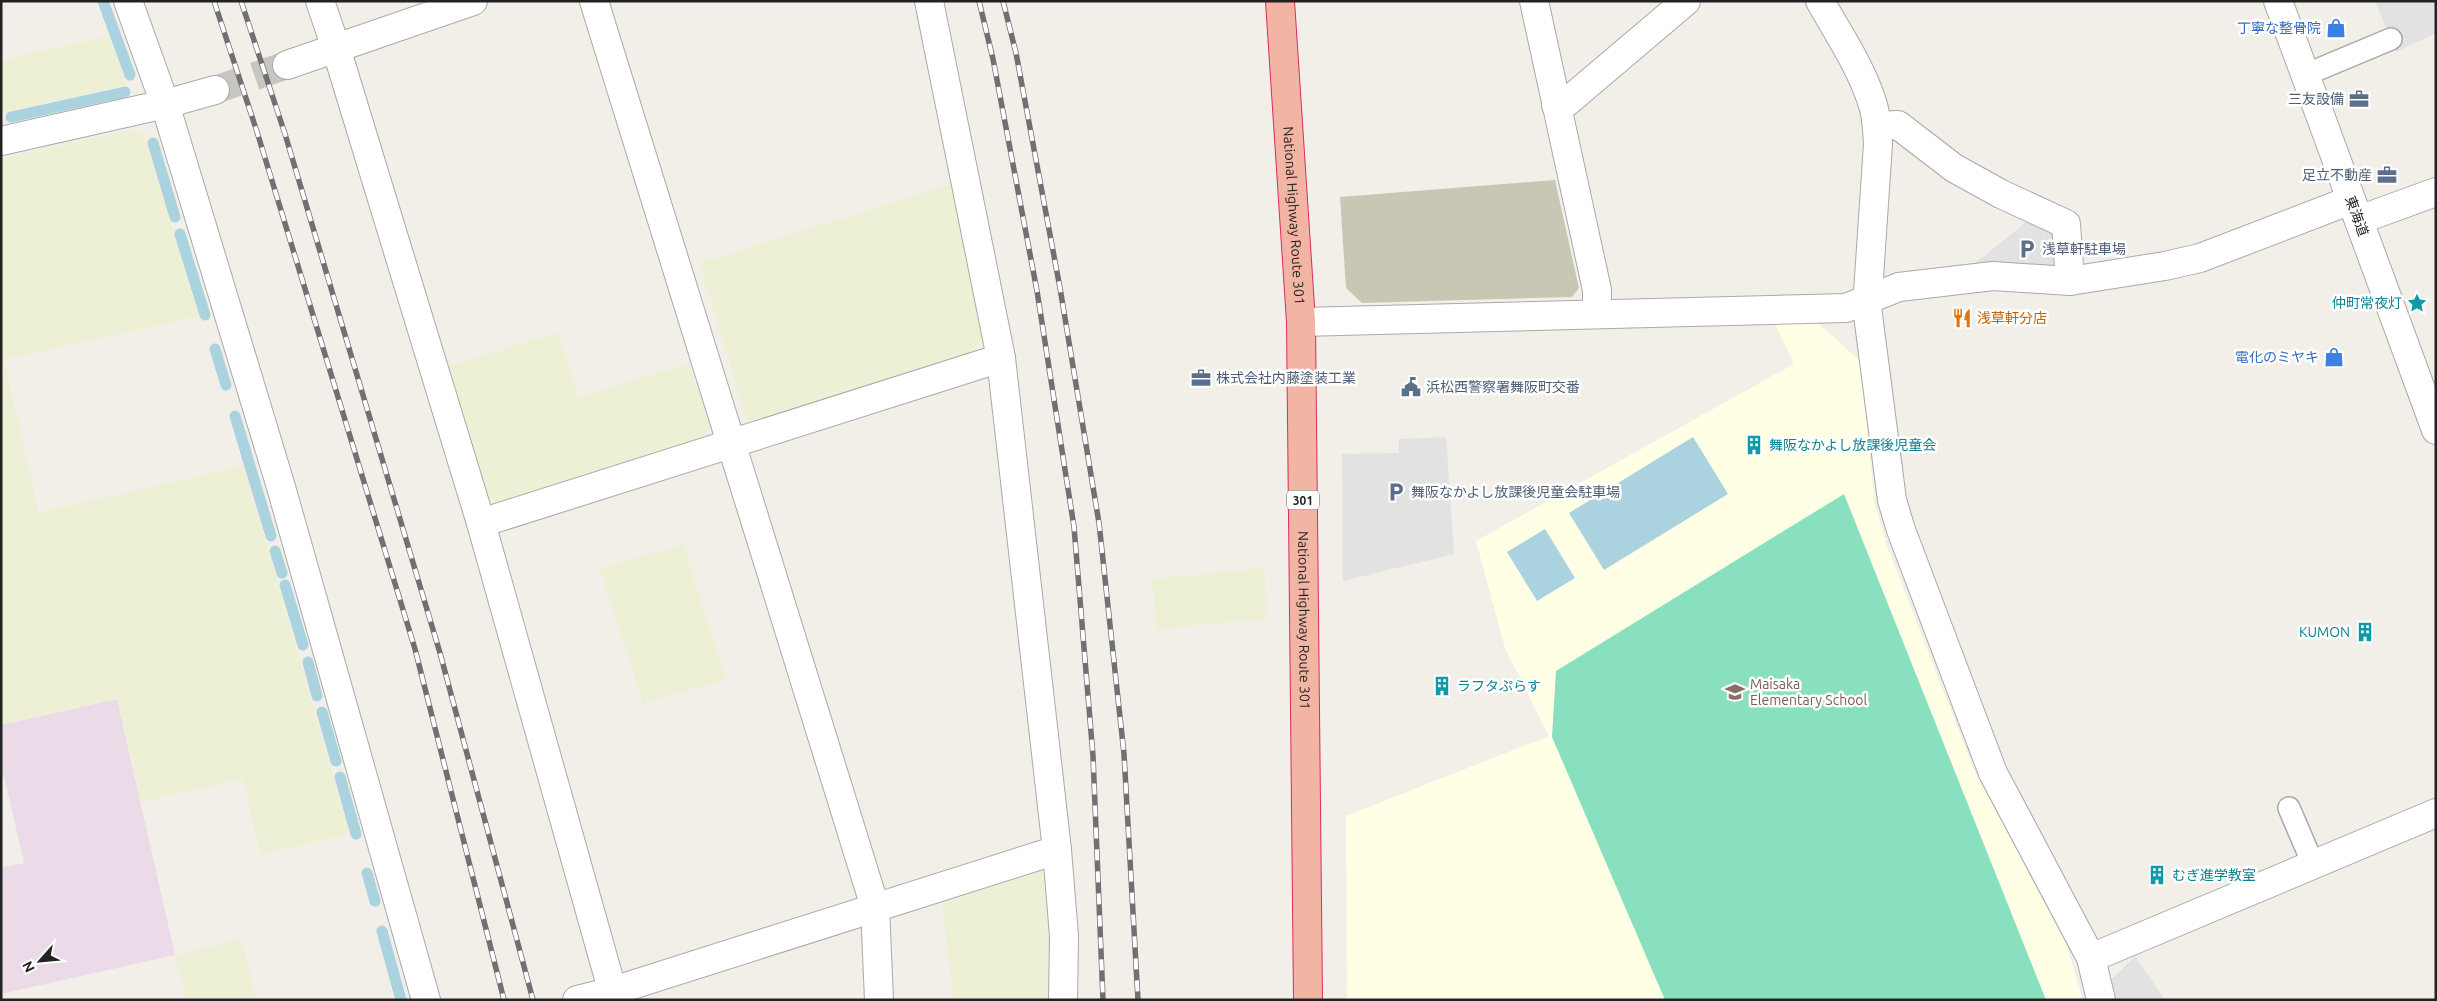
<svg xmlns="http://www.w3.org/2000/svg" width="2437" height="1001" viewBox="0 0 2437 1001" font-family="Ubuntu,'Noto Sans JP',sans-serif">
	<rect width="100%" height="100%" fill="#f2efe9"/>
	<polygon fill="#ebdbe8" points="117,699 175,955 1,994 1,868 24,863 4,776 1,777 1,725"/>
	<polygon fill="#ffffe5" points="1818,323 1860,361 1875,505 1887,546 1974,770 2066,944 2083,1000 1347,1000 1346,816 1549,736 1505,648 1476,541 1794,364 1775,324"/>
	<polygon fill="#c7c7b4" points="1555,180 1579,288 1572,297 1362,303 1346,288 1340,197"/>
	<g fill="#eef0d5">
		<polygon points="109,36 127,85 1,113 1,60"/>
		<polygon points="133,129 145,136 199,316 4,360 39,512 244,466 350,834 260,854 243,779 141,802 117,699 1,725 1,159"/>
		<polygon points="951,184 983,339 974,351 748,423 699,263"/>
		<polygon points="558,332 579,397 689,363 710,427 704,436 497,502 486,496 447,367"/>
		<polygon points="683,544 726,679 643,704 600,569"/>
		<polygon points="1265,568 1266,619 1157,629 1152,579"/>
		<polygon points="1043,870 1050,877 1053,1000 953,1000 942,902"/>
		<polygon points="242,939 256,1000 186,1000 175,955"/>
	</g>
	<polygon fill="#88e0be" points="1844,494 2046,1000 1665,1000 1552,737 1556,671"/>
	<g fill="#e2e2e2">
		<polygon points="2375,1 2436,1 2436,33 2396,52"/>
		<polygon points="2029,220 2060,234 2062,267 1974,264"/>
		<polygon points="1446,437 1454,554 1343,581 1342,454 1399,453 1399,439"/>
		<polygon points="2135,956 2165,1000 2111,1000 2109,982"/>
	</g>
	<g fill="#aad3df">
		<polygon points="1693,437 1728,494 1604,570 1569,513"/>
		<polygon points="1545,529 1575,578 1537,601 1507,552"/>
	</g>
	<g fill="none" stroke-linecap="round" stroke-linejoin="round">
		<g stroke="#aad3df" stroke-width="11">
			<polyline points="103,1 130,75"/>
			<polyline points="11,117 125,92"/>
			<polyline points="153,143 175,217"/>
			<polyline points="180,234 205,315"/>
			<polyline points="215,349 226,385"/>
			<polyline points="235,416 271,536"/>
			<polyline points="275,551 282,573"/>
			<polyline points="285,585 303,645"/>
			<polyline points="308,662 317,696"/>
			<polyline points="322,712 336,761"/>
			<polyline points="340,777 356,834"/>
			<polyline points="367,873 375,901"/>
			<polyline points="382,931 401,1000"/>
		</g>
		<polyline stroke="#c8c6c1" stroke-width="28" stroke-dasharray="28 14" stroke-linecap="butt" points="215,90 287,65"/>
		<defs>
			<g id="service">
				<polyline points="2305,75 2391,39"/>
				<polyline points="2289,808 2313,864"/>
			</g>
			<g id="minor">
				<polyline points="320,1 336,48 481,523 615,1000"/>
				<polyline points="594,1 875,907 879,1000"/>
				<polyline points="929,1 1001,358 1057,850 1064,936 1063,1000"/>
				<polyline points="1534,1 1597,290 1597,314"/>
				<path d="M1820,1C1838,33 1861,67 1872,102C1877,115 1877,130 1878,144L1867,307L1892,500L1901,530L1993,773L2091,958L2101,1000"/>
				<polyline points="2278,1 2436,430"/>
				<polyline points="287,65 473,1"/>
				<polyline points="1556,105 1567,102 1686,1"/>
				<polyline points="1877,126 1898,125 1954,168 2001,194 2066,224 2070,281"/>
				<polyline points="1,141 165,104 215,90"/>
				<polyline points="2359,220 2436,192"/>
				<polyline points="1301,322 1846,308 1899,287 1993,276 2070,281 2165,266 2200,258 2351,200"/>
				<polyline points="481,523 1001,358"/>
				<polyline points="2091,958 2436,813"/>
				<polyline points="577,1000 613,991 1057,850"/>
			</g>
			<polyline id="tertiary" points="128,1 165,104 281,487 426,1000"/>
			<g id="trunk">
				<path id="s1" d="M1280,1L1301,322L1308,1000"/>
			</g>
		</defs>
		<use href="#service" stroke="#a9a9a9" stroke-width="24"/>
		<use href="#minor" stroke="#a9a9a9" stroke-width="30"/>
		<use href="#tertiary" stroke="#a9a9a9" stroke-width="30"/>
		<use href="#trunk" stroke="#dc2a67" stroke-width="30"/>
		<use href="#service" stroke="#fff" stroke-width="21"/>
		<use href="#minor" stroke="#fff" stroke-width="28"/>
		<use href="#tertiary" stroke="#fff" stroke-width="28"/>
		<use href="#trunk" stroke="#f2b4a3" stroke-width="28"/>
		<defs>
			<g id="rail">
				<polyline points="214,1 258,135 415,649 504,1000"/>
				<polyline points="241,1 285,134 440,653 533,1000"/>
				<polyline points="979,1 993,59 1037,291 1074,527 1093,756 1103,1000"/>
				<polyline points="1003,1 1016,53 1060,288 1099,523 1124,754 1138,1000"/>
			</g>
		</defs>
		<use href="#rail" stroke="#707070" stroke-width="5.5"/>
		<use href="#rail" stroke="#fff" stroke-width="4" stroke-dasharray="11" stroke-linecap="butt"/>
	</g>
	<defs>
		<symbol id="shop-bare" viewBox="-9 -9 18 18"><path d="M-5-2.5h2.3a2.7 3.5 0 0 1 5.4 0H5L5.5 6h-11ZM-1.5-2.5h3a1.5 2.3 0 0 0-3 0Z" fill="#3f7fe0" stroke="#fff" stroke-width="2.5" paint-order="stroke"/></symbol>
		<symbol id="office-bare" viewBox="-9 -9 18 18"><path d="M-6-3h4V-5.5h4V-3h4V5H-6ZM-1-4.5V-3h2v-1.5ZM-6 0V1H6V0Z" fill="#5c6f8a" stroke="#fff" stroke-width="2.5" paint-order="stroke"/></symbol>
		<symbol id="parking-bare" viewBox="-9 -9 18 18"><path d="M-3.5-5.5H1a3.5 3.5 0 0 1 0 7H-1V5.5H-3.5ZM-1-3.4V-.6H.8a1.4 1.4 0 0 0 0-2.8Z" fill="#5c6f8a" stroke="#fff" stroke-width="2.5" paint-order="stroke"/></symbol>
		<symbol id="sight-bare" viewBox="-9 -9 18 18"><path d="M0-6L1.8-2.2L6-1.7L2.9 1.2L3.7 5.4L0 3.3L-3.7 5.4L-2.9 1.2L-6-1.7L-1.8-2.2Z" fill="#0f9aa8" stroke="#fff" stroke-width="2.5" paint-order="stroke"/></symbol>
		<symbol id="restaurant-bare" viewBox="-9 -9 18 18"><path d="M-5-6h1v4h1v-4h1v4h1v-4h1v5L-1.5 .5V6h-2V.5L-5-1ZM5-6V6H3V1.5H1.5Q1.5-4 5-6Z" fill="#e8710a" stroke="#fff" stroke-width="2.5" paint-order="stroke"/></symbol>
		<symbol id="civic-bare" viewBox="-9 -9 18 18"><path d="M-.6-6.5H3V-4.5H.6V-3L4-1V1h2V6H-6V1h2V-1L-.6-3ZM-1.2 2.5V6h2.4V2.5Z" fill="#5c6f8a" stroke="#fff" stroke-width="2.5" paint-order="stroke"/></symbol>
		<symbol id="building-bare" viewBox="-9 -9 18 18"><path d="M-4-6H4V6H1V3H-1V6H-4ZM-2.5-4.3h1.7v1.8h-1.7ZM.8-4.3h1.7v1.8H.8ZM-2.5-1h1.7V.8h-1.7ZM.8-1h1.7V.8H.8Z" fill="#0f9aa8" stroke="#fff" stroke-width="2.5" paint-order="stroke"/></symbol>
		<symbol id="school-bare" viewBox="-9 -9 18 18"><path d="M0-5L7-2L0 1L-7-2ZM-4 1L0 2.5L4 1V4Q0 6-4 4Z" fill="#8d6e63" stroke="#fff" stroke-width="2.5" paint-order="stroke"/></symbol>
	</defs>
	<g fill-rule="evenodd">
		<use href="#shop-bare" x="2322" y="14" width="28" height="28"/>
		<use href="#office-bare" x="2345" y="85" width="28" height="28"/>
		<use href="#office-bare" x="2373" y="161" width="28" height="28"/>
		<use href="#parking-bare" x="2013" y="235" width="28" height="28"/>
		<use href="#sight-bare" x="2403" y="289" width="28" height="28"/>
		<use href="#restaurant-bare" x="1948" y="304" width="28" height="28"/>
		<use href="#shop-bare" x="2320" y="343" width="28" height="28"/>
		<use href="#office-bare" x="1187" y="364" width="28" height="28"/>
		<use href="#civic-bare" x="1397" y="373" width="28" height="28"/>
		<use href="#building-bare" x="1740" y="431" width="28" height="28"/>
		<use href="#parking-bare" x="1382" y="478" width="28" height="28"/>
		<use href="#building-bare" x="2351" y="618" width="28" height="28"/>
		<use href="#building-bare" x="1428" y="672" width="28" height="28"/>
		<use href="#school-bare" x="1721" y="678" width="28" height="28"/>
		<use href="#building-bare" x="2143" y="861" width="28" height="28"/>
	</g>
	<g text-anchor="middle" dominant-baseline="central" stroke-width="5" stroke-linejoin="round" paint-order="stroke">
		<rect fill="#fff" stroke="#646464" stroke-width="1" x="1287" y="490.5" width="32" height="19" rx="4"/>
		<g font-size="12" font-weight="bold" fill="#222">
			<text x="1303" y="500">301</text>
		</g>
		<g font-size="14" fill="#366cbe" stroke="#fff" text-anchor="end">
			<text x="2321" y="28">丁寧な整骨院</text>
			<text x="2319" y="357">電化のミヤキ</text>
		</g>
		<g font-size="14" fill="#4e5e75" stroke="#fff" text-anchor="start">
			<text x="2344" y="99" text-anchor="end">三友設備</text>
			<text x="2372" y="175" text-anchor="end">足立不動産</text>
			<text x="2042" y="249">浅草軒駐車場</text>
			<text x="1216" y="378">株式会社内藤塗装工業</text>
			<text x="1426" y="387">浜松西警察署舞阪町交番</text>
			<text x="1411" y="492">舞阪なかよし放課後児童会駐車場</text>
		</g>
		<g font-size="14" fill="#222" stroke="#fff">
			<text stroke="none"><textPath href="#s1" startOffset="215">National Highway Route 301</textPath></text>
			<text transform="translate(2357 216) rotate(70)">東海道</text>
			<text stroke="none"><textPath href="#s1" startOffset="620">National Highway Route 301</textPath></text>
		</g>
		<g font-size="14" fill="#0d838f" stroke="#fff" text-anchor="start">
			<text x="2402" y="303" text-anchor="end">仲町常夜灯</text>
			<text x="1769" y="445">舞阪なかよし放課後児童会</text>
			<text x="2350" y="632" text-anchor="end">KUMON</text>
			<text x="1457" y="686">ラフタぷらす</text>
			<text x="2172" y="875">むぎ進学教室</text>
		</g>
		<g font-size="14" fill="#c56008" stroke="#fff" text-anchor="start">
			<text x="1977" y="318">浅草軒分店</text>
		</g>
		<g font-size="14" fill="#785e54" stroke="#fff" text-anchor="start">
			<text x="1750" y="684">Maisaka<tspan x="1750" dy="16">Elementary School</tspan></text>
		</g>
	</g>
	<rect width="2437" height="1001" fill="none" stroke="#222222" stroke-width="5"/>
	<g transform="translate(40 961) rotate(243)" stroke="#ffffff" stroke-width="4" paint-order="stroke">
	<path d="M0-4L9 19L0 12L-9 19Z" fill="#222222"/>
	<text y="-8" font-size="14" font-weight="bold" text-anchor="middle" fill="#222222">N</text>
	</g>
</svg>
